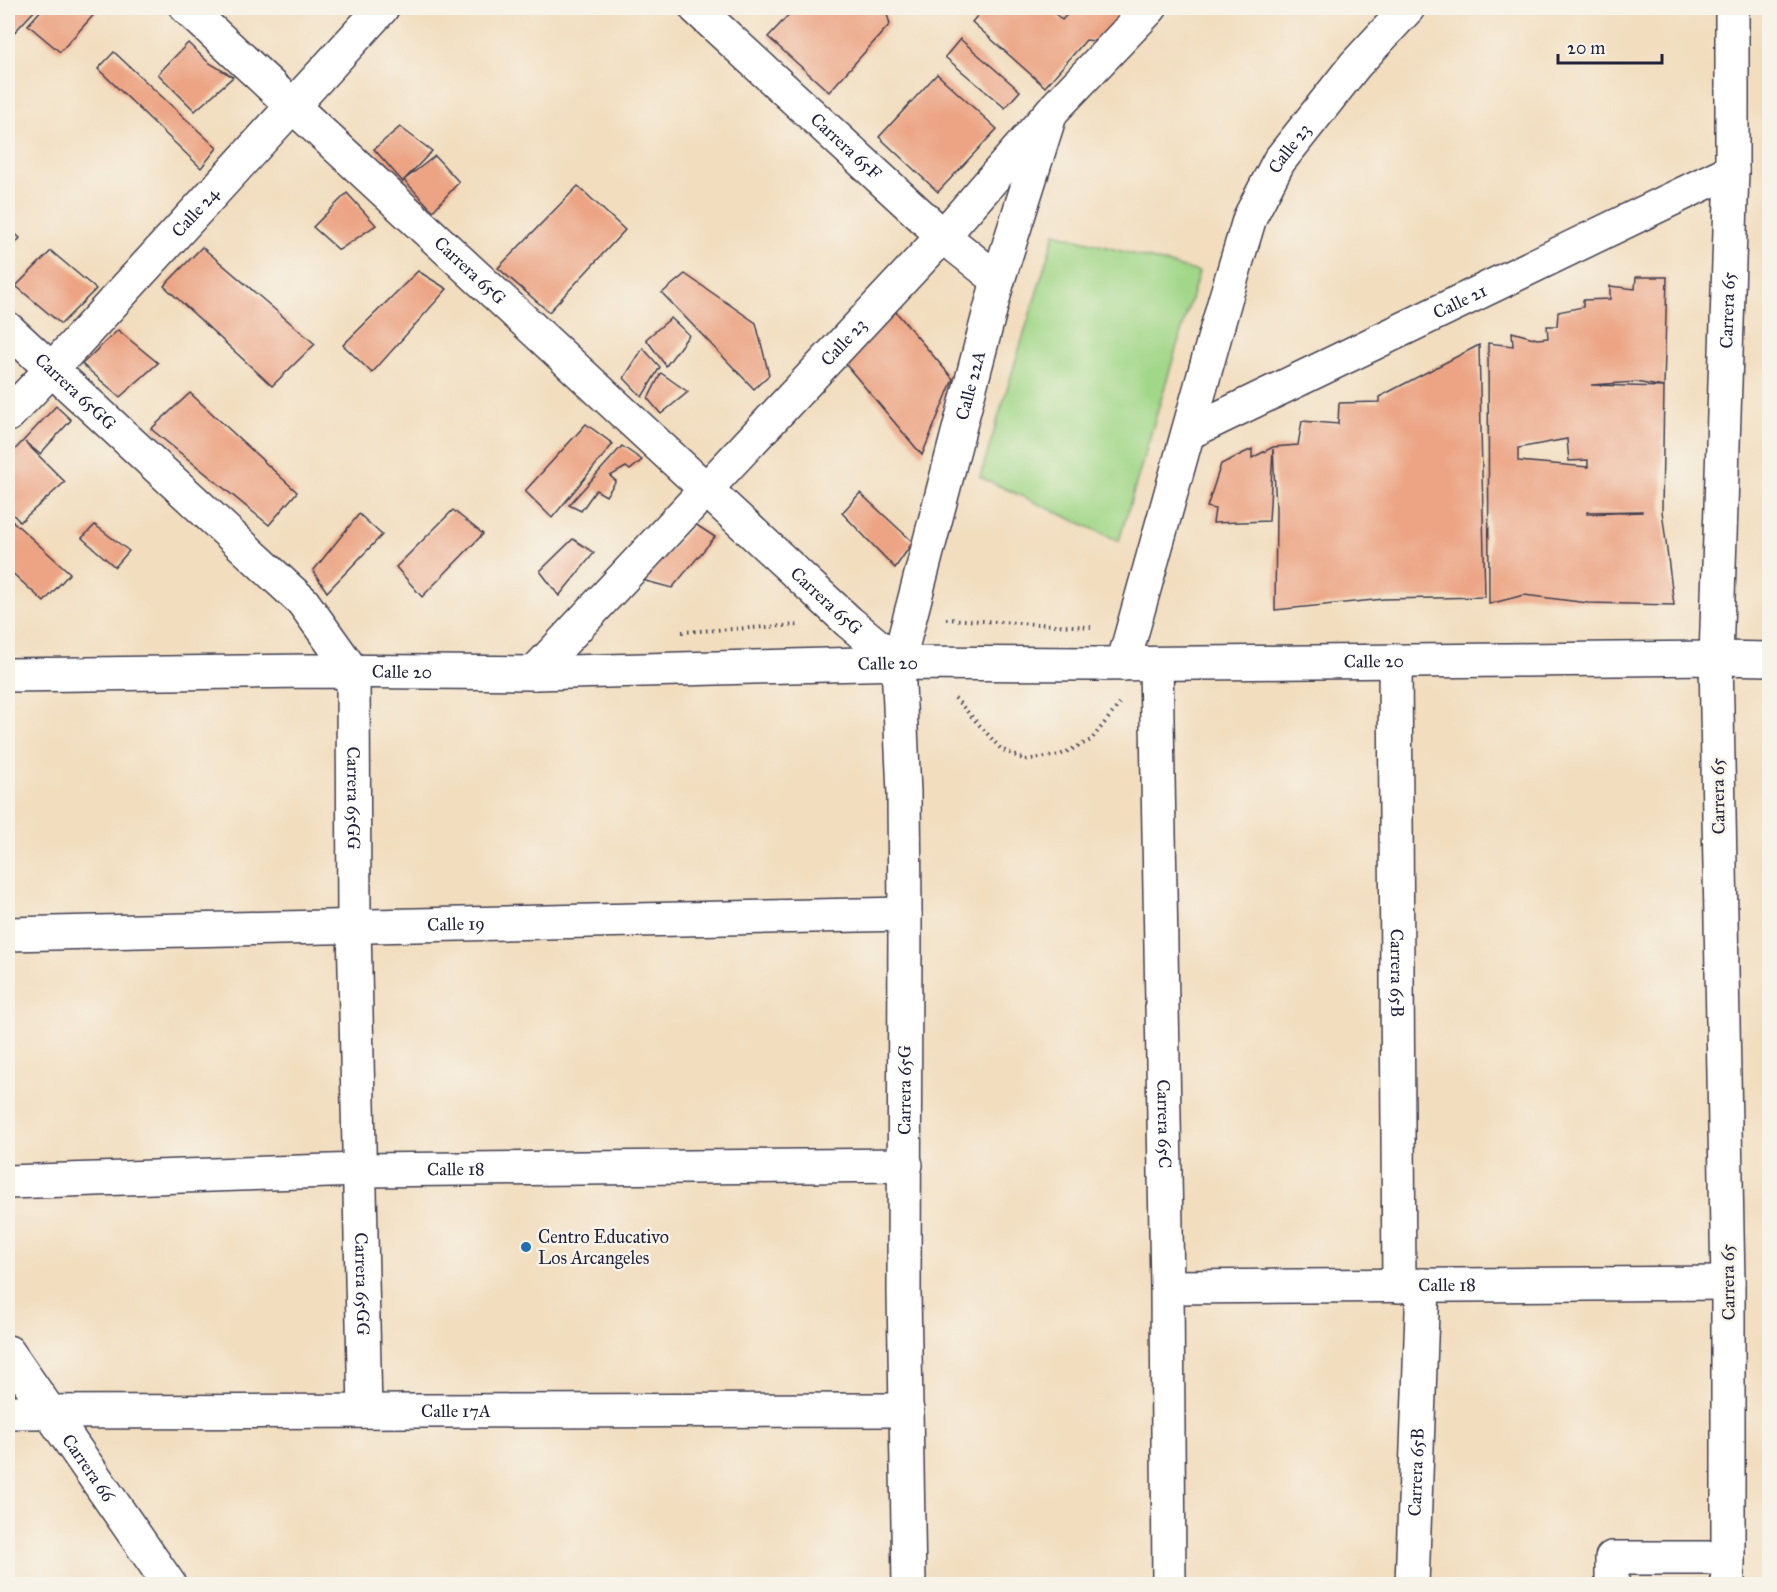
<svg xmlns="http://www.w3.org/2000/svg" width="1777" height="1592" viewBox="0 0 1777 1592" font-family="'IM FELL Great Primer',serif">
	<rect width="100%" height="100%" fill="#f7f3e8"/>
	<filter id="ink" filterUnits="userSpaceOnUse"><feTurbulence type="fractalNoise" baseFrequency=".0167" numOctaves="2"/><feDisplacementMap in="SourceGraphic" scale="12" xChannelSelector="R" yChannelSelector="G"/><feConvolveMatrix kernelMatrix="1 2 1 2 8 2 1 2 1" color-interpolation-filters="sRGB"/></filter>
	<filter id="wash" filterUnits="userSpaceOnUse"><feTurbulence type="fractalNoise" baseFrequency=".008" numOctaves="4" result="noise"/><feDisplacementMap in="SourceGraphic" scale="24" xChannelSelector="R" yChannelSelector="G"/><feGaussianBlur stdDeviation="1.35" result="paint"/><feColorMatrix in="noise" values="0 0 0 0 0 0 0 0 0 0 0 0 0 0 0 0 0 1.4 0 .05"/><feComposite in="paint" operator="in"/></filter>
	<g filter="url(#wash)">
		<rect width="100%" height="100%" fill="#f2ddbe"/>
		<polygon fill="#a1d788" stroke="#627c62" stroke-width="1.5" points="1055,233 1199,272 1119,541 980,477"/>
		<g id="blocks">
			<g fill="#eca484" fill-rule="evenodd">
				<polygon points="8,8 37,8 8,39"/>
				<polygon points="43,8 100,8 60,52 28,25"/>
				<polygon points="795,8 885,8 890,24 829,92 768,37"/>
				<polygon points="984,8 1049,8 1062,20 1073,8 1133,8 1104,42 1086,40 1045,87 972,22"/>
				<polygon points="960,39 1020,91 1005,108 945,57"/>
				<polygon points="188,43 208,62 233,77 195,111 158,74"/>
				<polygon points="114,52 217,148 201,168 98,69"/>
				<polygon points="937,74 997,129 938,192 879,137"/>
				<polygon points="400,127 432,151 404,180 435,156 459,182 433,211 404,180 403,182 374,149"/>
				<polygon points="578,186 625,230 549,312 498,268"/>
				<polygon points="347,193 376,225 339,250 313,227"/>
				<polygon points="8,227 20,238 8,252"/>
				<polygon points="202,247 315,344 272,386 164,286"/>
				<polygon points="51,251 96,289 61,324 16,286"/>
				<polygon points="418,271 447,289 372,373 343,345"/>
				<polygon points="685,274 756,323 769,375 754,389 662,293"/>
				<path d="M1636,277H1667L1664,387L1636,382L1591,385L1664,387L1662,511L1674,605L1588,603L1524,595L1489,604L1488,343L1513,346L1512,332L1537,339L1548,338L1547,326H1557L1558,312L1583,307V300L1610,299V286L1635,289ZM1567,439L1569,461L1588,460V467L1518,461V448ZM1587,512L1642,511V512L1587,514Z"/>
				<polygon points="896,312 953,379 922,455 842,360"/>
				<polygon points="671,318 689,335 666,366 646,339"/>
				<polygon points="118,330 158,363 120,397 82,364"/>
				<polygon points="1479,345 1485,597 1384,599 1275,610 1276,508 1273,449 1269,521 1213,523 1215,509 1207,507 1221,464 1252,449 1252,458 1273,447 1298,445 1302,421 1338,424 1339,403 1379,402 1379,397"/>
				<polygon points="643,348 660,367 642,397 624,378"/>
				<polygon points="661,373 688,392 661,414 648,399"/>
				<polygon points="190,393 297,492 269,525 151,429"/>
				<polygon points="56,406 71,420 40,454 25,442 65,482 20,522 8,509 8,457"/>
				<polygon points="586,424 613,444 552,518 525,491"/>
				<polygon points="622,446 642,460 630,470 626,467 610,476 616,481 606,496 596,490 581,511 569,505"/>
				<polygon points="860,493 913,542 895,568 842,513"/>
				<polygon points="453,510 483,534 422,597 396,567"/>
				<polygon points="359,514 382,535 327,592 313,571"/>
				<polygon points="8,517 70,573 44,602 8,569"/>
				<polygon points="695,524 715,537 672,588 642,580"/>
				<polygon points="95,525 129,551 115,567 82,538"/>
				<polygon points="573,539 594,553 559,596 540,571"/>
			</g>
		</g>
	</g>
	<g filter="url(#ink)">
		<use href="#blocks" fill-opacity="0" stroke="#413e4f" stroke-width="1.5"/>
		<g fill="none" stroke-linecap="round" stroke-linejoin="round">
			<defs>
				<g id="minor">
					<path id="s1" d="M187,8L849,622L898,663"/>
					<path id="s2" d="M696,8L943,236L998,280"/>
					<path id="s3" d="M8,329L303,602L353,672L354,926L365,1411"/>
					<path id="s4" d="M8,415L52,369L382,8"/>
					<path id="s5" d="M1188,433L1732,170"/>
					<path id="s6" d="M1395,661L1399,1286"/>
					<path id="s7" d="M1123,664L1225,300L1250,217L1279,161L1355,65L1408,8"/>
					<path id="s8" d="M1156,664L1167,1287L1169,1584"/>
					<path id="s9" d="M534,673L943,236L1051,112L1150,8"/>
					<path id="s10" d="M8,675L312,671L534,673L898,663L1095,664L1716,658L1770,659"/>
					<path id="s11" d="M8,934L905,914"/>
					<path id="s12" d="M8,1182L360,1170L906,1165"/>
					<path id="s13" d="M1167,1287L1728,1283"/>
					<path id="s14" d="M8,1352L169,1584"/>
					<path id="s15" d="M8,1412L907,1410"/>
					<path id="s16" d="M909,1584L904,1293L905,914L904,793L898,663L998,280L1051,112"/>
					<path id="s17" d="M1412,1584L1423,1285"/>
					<polyline points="1612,1584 1612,1558 1728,1558"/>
				</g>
				<g id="major">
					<path id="s18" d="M1728,1584V1283L1716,658L1732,170V8"/>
				</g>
			</defs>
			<use href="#minor" stroke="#413e4f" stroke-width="36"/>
			<use href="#major" stroke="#413e4f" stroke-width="36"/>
			<g stroke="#413e4f" stroke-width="4" stroke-dasharray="1.5 4.5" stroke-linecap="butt">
				<polyline points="946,619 1091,627"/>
				<polyline points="682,632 800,625"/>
				<polyline points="955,698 1001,749 1025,760 1060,755 1091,740 1122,701"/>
			</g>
			<use href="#minor" stroke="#fff" stroke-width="33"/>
			<use href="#major" stroke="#fff" stroke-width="33"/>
		</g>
	</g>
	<circle fill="#1f6fb2" stroke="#f7f3e8" stroke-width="2" cx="526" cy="1247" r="6"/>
	<g text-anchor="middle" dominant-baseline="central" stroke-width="5" stroke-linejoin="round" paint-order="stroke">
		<g font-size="18" fill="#22223b" stroke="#f7f3e8">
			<text stroke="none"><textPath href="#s2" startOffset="204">Carrera 65F</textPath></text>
			<text stroke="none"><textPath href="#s7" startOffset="544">Calle 23</textPath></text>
			<text stroke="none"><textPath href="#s4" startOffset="276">Calle 24</textPath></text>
			<text stroke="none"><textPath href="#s1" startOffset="386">Carrera 65G</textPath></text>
			<text stroke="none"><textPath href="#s5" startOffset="302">Calle 21</textPath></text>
			<text stroke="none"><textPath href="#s18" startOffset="1274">Carrera 65</textPath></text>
			<text stroke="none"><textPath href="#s9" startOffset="453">Calle 23</textPath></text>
			<text stroke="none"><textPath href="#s16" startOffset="1208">Calle 22A</textPath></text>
			<text stroke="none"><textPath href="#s3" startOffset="92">Carrera 65GG</textPath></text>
			<text stroke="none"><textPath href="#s1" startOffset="872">Carrera 65G</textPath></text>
			<text stroke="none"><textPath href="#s10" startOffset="1366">Calle 20</textPath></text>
			<text stroke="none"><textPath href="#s10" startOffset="880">Calle 20</textPath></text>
			<text stroke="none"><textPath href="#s10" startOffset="394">Calle 20</textPath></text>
			<text transform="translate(1718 796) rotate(-91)">Carrera 65</text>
			<text stroke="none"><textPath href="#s3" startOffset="614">Carrera 65GG</textPath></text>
			<text stroke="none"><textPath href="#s11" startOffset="448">Calle 19</textPath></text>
			<text stroke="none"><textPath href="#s6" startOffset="312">Carrera 65B</textPath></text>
			<text stroke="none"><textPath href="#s16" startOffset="494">Carrera 65G</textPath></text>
			<text stroke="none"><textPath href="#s8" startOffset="460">Carrera 65C</textPath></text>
			<text stroke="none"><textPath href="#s12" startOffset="448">Calle 18</textPath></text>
			<text transform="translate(1728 1282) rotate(-91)">Carrera 65</text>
			<text stroke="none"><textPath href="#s3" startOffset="1100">Carrera 65GG</textPath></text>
			<text stroke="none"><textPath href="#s13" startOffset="280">Calle 18</textPath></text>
			<text stroke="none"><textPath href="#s15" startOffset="448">Calle 17A</textPath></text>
			<text stroke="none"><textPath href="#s14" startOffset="141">Carrera 66</textPath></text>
			<text stroke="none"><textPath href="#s17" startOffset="112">Carrera 65B</textPath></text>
		</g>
		<g font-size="18" fill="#22223b" stroke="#f7f3e8" text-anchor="start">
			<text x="538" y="1237">Centro Educativo<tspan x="538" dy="21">Los Arcangeles</tspan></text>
		</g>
	</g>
	<rect width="1777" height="1592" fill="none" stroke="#f7f3e8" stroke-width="30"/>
	<path d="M1558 54v9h104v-9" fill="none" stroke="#22223b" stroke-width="3"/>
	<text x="1567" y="54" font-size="18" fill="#22223b" stroke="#f7f3e8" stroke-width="4.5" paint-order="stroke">20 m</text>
</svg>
